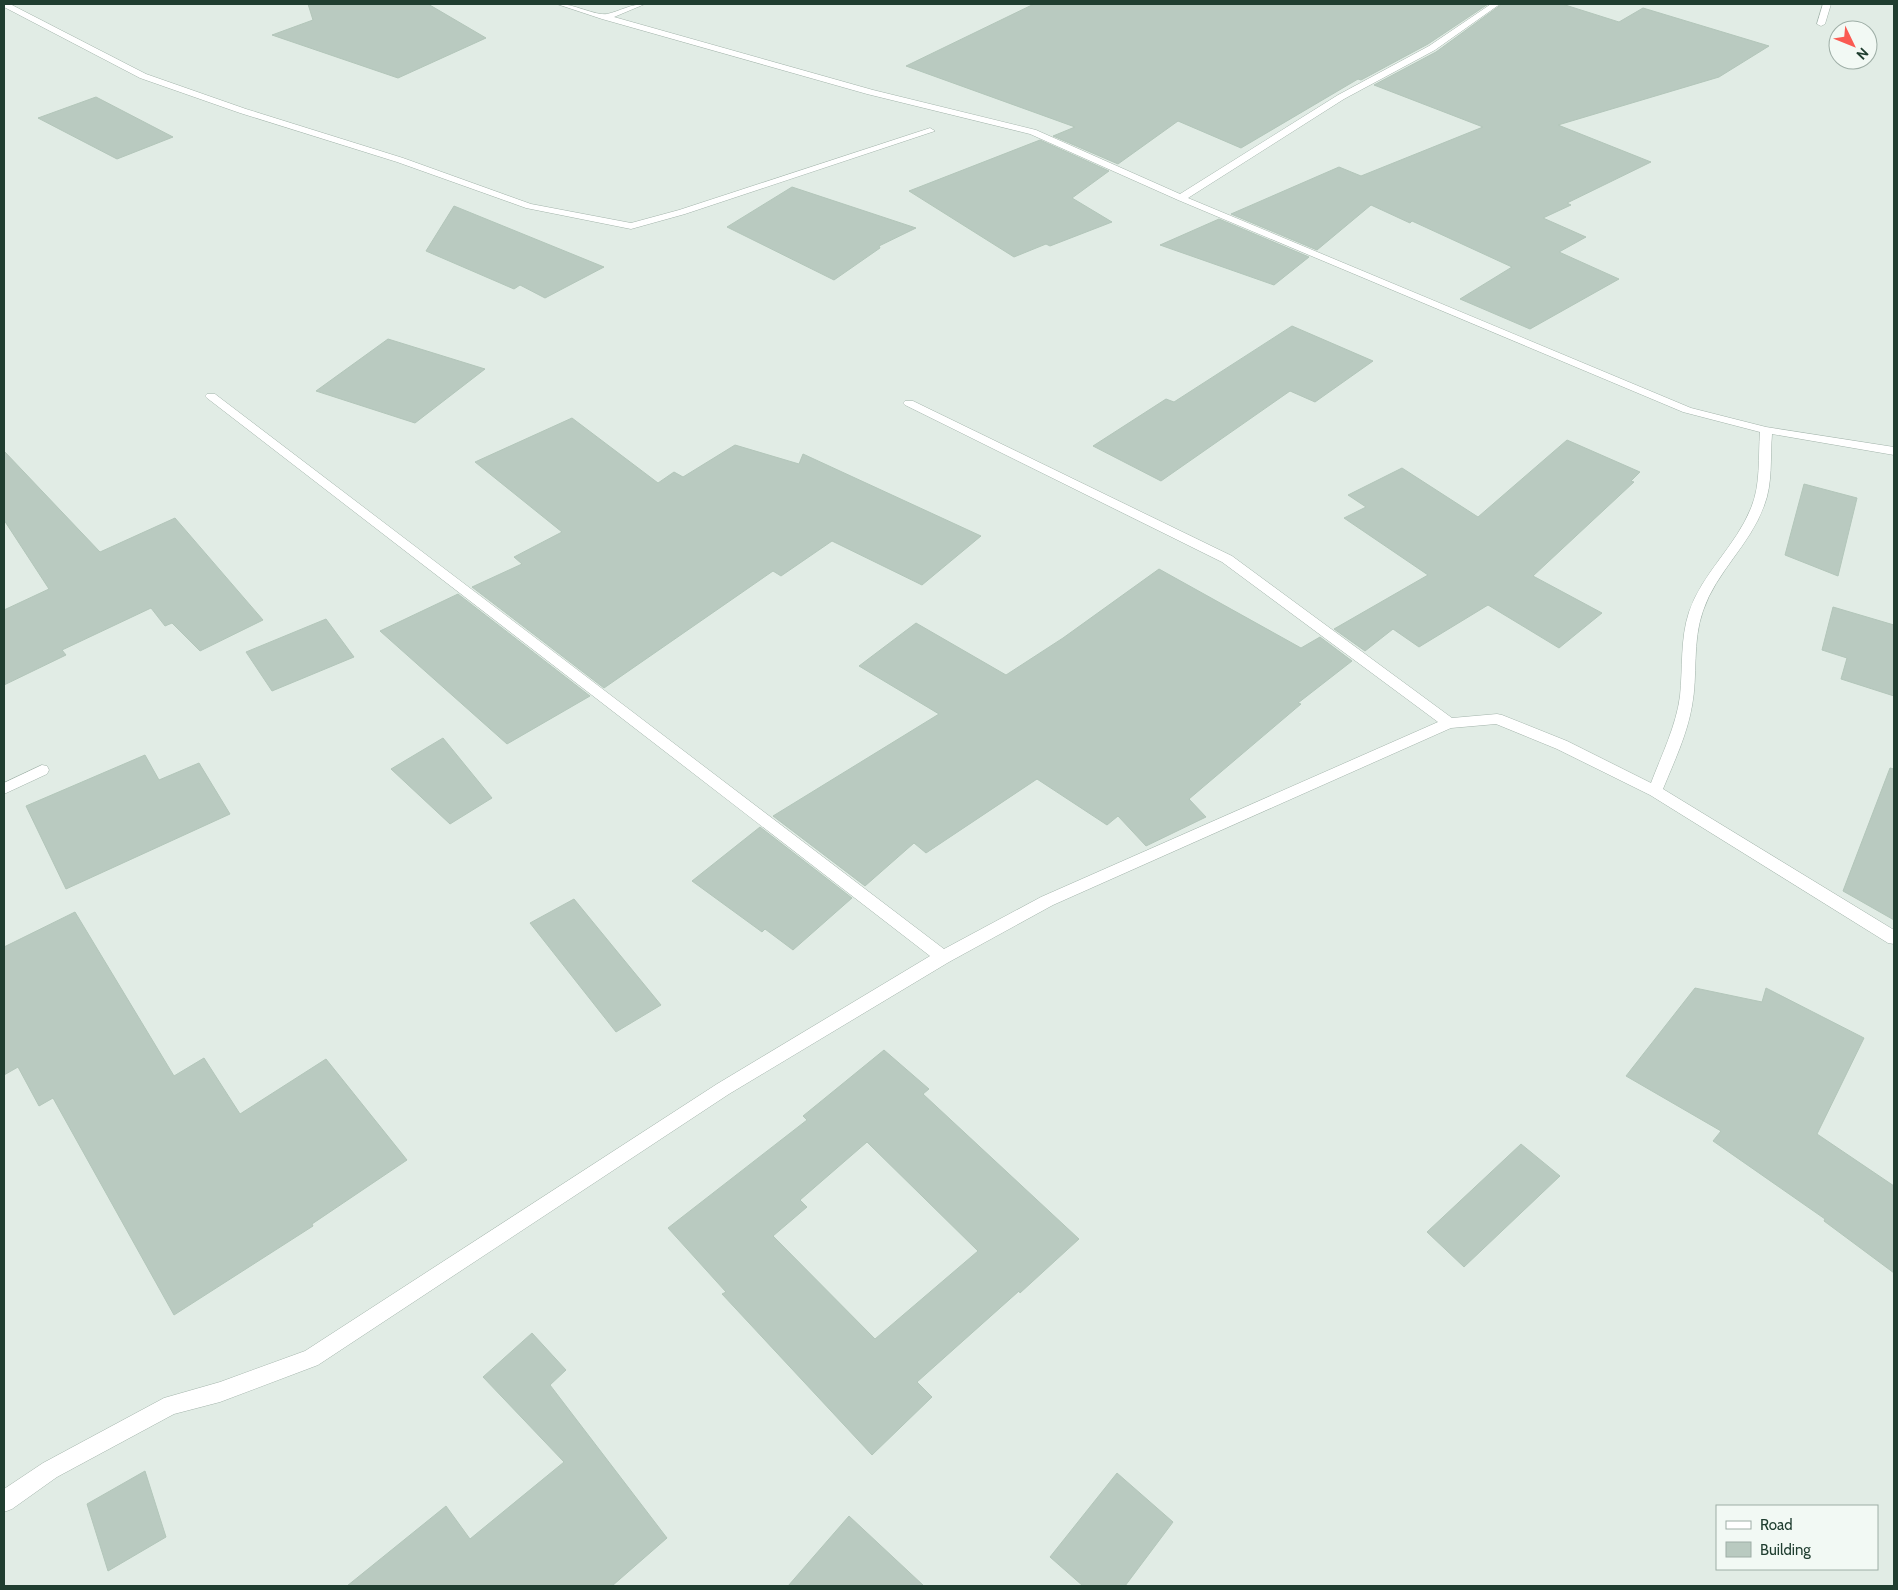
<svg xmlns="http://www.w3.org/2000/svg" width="1898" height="1590" viewBox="0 0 1898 1590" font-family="Cabin,sans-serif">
	<rect width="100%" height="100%" fill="#e1ece5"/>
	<g fill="#b9cac0" stroke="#b3c6ba" fill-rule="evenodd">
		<polygon points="308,4 428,4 486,38 398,78 272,35 313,20"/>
		<polygon points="1034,4 1488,4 1428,44 1361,80 1358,79 1241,148 1178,121 1118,164 1053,136 1075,127 906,66"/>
		<polygon points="1502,4 1562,4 1619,22 1643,8 1769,46 1719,77 1558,125 1651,162 1567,203 1571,205 1543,218 1586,237 1559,252 1619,279 1530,329 1460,299 1512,267 1412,221 1410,223 1371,205 1317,250 1231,214 1339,167 1361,176 1483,127 1374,85 1436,52"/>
		<polygon points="96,97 173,137 117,159 38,118"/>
		<polygon points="1040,140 1109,171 1072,198 1112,222 1050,246 1046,244 1014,257 909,191"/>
		<polygon points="792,187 916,228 879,246 880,248 834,280 727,227"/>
		<polygon points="454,206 604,267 545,298 520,285 514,289 426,251"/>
		<polygon points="1219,219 1309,257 1274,285 1160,245"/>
		<polygon points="1292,326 1373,361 1315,402 1290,391 1161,481 1093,446 1166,399 1174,402"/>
		<polygon points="388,339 485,369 415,423 316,391"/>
		<polygon points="572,418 658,483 674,472 683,477 735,445 799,464 803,454 981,536 922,585 832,541 781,576 773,571 604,688 472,587 522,564 514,557 562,532 475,462"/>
		<polygon points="1567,440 1640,472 1631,481 1634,482 1533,576 1602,613 1559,648 1488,605 1419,647 1393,629 1365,651 1334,629 1428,575 1344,518 1366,507 1348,495 1402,468 1478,517"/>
		<polygon points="4,451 100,552 175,518 263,620 200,651 172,623 165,626 151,608 62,650 66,655 4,685 4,610 49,589 4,520"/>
		<polygon points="1804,484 1857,498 1838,576 1785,555"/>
		<polygon points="1159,569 1301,648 1320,637 1352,661 1298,703 1301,704 1189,799 1206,817 1146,846 1118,816 1107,825 1037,779 926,853 914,843 865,886 773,816 939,714 859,666 916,623 1006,675 1063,638"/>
		<polygon points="458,594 590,696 507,744 380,631"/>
		<polygon points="1833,607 1894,625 1894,696 1841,679 1847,658 1822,650"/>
		<polygon points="326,619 354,657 272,691 246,652"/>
		<polygon points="443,738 492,798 450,824 391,769"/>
		<polygon points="145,755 159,780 199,763 230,814 66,889 26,806"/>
		<polygon points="1890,768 1894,769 1894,920 1843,891"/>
		<polygon points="760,827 852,898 793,950 765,929 762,932 692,881"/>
		<polygon points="574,899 661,1005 616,1032 530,923"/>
		<polygon points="75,912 174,1076 204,1058 240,1114 326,1059 407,1160 312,1224 313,1226 174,1315 53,1098 39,1106 18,1067 4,1075 4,947"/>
		<polygon points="1695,988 1762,1002 1766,988 1864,1038 1817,1134 1894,1186 1894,1273 1824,1221 1825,1219 1713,1141 1721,1131 1626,1076"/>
		<path d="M884,1050L929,1089L923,1094L1079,1239L1020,1293L1019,1291L917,1382L932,1397L872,1455L722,1294L726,1292L668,1228L807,1120L803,1116ZM867,1142L978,1251L875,1339L773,1236L807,1207L800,1200Z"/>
		<polygon points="1521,1144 1560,1176 1464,1267 1427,1232"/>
		<polygon points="532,1333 566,1370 550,1385 667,1538 612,1586 347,1586 446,1506 470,1539 564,1462 483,1377"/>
		<polygon points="145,1471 166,1537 108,1571 87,1504"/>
		<polygon points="1117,1473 1173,1522 1125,1586 1083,1586 1050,1557"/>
		<polygon points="849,1516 924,1586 788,1586"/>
	</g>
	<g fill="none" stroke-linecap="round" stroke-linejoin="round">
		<defs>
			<g id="street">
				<polygon points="4,4 10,4 146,74 246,109 403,158 531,204 631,223 679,210 927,129 930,128 935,131 685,214 631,229 526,208 397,162 240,113 140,78 4,7"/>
				<path d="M557,4C573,3 595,16 607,14C620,11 631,4 645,4L614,17L873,90L1036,130L1180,194L1338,95L1429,46L1491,4H1500L1435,50L1344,99L1188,198L1691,408L1766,427L1894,447V455L1772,434C1770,458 1773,483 1764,506C1750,545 1716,572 1703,611C1692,642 1698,675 1692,706C1687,735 1674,762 1663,789L1894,930V944L1888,943L1650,795L1557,749L1496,724L1451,728L1053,905L949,962L729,1094L318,1365L220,1402L174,1414L57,1477L12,1509L4,1512V1489L43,1463L164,1398L220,1382L305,1351L717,1084L930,956L207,398L205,396L207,394H215L944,949L1041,897L1438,722L1222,562L905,405L903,403L905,401H913L1232,556L1452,718L1497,714L1502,715L1567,741L1651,783C1662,754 1676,726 1680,696C1683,668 1680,639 1689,612C1702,573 1736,546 1751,508C1761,484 1758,457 1760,432L1683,412L1178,200L1030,134L867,94L602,19Z"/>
				<polygon points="1823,4 1831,4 1825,24 1821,26 1817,24"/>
				<polygon points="42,765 47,766 49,770 47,774 4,794 4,783"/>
			</g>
		</defs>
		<use href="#street" stroke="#a3b4ab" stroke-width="1"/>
		<use href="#street" fill="#fff" fill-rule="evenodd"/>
	</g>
	<rect width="1898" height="1590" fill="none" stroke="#203e30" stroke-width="10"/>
	<rect x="1716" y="1505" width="162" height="65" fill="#f2f9f4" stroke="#9eaea6"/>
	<rect x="1726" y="1521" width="25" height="8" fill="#ffffff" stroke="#9eaea6"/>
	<text x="1760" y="1530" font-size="15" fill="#203e30">Road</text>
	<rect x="1726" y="1542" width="25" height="15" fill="#b9cac0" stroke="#9eaea6"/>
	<text x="1760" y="1555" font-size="15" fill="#203e30">Building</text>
	<g transform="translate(1853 45) rotate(133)"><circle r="24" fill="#f2f9f4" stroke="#9eaea6"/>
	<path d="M0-4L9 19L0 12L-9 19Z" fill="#fa5a52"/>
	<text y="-8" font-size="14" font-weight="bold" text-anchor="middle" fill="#203e30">N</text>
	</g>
</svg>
